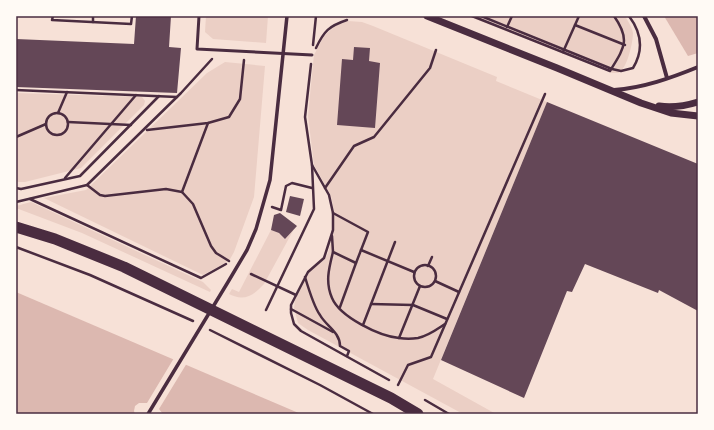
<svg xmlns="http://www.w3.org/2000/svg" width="714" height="430" viewBox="0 0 714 430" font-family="Karla,sans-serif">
	<rect width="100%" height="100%" fill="#f7e1d7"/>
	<g fill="#ebcfc5">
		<polygon points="206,16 268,16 266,43 213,39 205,32"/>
		<path d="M468,16H625C628,21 632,27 633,33C633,42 627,70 618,73C616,73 613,73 612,73Z"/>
		<polygon points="348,21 362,22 373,26 497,77 496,81 547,102 433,379 496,414 463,414 308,330 298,323 294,308 295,300 309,272 325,259 328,253 334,231 334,211 331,196 314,165 308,116 313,64 314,55 324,36 335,26"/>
		<polygon points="225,62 265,66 254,197 234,252 229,261 203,275 44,198 86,190 207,73"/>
		<polygon points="16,93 142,97 145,101 144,105 81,168 25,182 18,182 16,180"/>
		<polygon points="31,202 203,282 211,290 210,292 82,233 16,208 16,206"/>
		<path d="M294,229L264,284C254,295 244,302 229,294L232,289L239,292L271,230L279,233L285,239Z"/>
	</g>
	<g fill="#dcb8b0">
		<polygon points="664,16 698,16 698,53 688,56"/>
		<polygon points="16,292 301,414 16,414"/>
	</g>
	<polygon fill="#f7e1d7" points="174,358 187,363 159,409 163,414 135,414 134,411 135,406 139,403 147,403"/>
	<g fill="#644757">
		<polygon points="136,16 171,16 169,47 181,48 177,93 16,87 16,39 134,44"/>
		<polygon points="354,47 370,48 369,61 380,63 375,128 337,125 342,59 353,60"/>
		<polygon points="547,102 698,164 698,311 659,290 658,293 585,264 572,292 567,291 524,398 441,360"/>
		<polygon points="290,196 304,199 300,216 286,212"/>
		<polygon points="280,213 297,226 285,239 279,233 271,230 274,215"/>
	</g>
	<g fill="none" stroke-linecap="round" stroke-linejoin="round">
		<g stroke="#4a2c40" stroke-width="2.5">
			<polyline points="53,16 52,20 131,24 132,16"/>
			<path d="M472,16L610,71C624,48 631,40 614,16"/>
			<path d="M481,16L612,69L621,71L633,68C644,50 641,32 629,16"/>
			<polyline points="93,22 93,16"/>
			<polyline points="575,25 625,45"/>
			<polyline points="507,27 512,16"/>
			<polyline points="313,45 316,16"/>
			<path d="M316,48C324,31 329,26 347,20"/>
			<polyline points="563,52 579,16"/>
			<polyline points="16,90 177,97"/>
			<polyline points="58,113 67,92"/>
			<circle cx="57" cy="124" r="11"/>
			<polyline points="68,122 131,125"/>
			<polyline points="147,130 208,123 229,117 240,99 244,60"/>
			<polyline points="16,137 46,124"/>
			<polyline points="312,165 329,195 333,213 333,230 324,258 308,272 291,305 291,313 294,324 301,331 389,380"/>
			<polyline points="65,178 136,95"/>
			<polyline points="87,185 100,195 105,196 166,189 182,192 193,204 211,246 216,253 229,261"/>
			<polyline points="16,188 21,189 80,176 159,96"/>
			<polyline points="325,188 354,146 374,137 430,68 436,50"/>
			<polyline points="182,192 208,123"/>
			<polyline points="30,199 201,278 226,264"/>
			<polyline points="16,202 87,185 181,93 212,59"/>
			<polyline points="272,207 281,210 286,186 292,183 312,188"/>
			<polyline points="332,236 333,252 356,263 368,232 333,213"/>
			<polyline points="16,247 90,275 193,321"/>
			<polyline points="361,250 414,272"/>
			<path d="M333,252C329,268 325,282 332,298C340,317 379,336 399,338C405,339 412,339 418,338C428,336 436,330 445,324"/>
			<circle cx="425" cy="276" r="11"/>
			<polyline points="428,266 432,257"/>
			<polyline points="251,274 296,295"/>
			<path d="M305,277C308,287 314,307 320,315C326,326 340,332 340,346L349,351L347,356"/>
			<polyline points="435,281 459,292"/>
			<polyline points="371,304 413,305 447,319"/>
			<polyline points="340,307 356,263"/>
			<polyline points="291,309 333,332"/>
			<polyline points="266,310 314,209 312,165 305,117 311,64"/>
			<polyline points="363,325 395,242"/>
			<polyline points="210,330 320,385 373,414"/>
			<polyline points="399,338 420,286"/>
			<polyline points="398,385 408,365 431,357 545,94"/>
			<polyline points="425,400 449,414"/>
		</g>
		<polyline stroke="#4a2c40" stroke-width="3" points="199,16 197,49 312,55"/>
		<polyline stroke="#4a2c40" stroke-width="3.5" points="148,414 228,282 247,250 256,229 270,180 287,16"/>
		<g stroke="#4a2c40" stroke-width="4">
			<polyline points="644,16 656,39 667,78"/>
			<path d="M614,90C643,88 671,78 698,67"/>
		</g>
		<g stroke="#4a2c40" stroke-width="7">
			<polyline points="427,16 557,68 641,103 671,113 698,116"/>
			<path d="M659,106C672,108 685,106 698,102"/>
		</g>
		<polyline stroke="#4a2c40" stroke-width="11" points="16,227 55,239 124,267 391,398 418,414"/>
	</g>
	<rect width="714" height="430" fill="none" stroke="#fffaf5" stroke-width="34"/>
	<rect x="17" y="17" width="680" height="396" fill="none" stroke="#4a2c40" stroke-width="1.5"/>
</svg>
